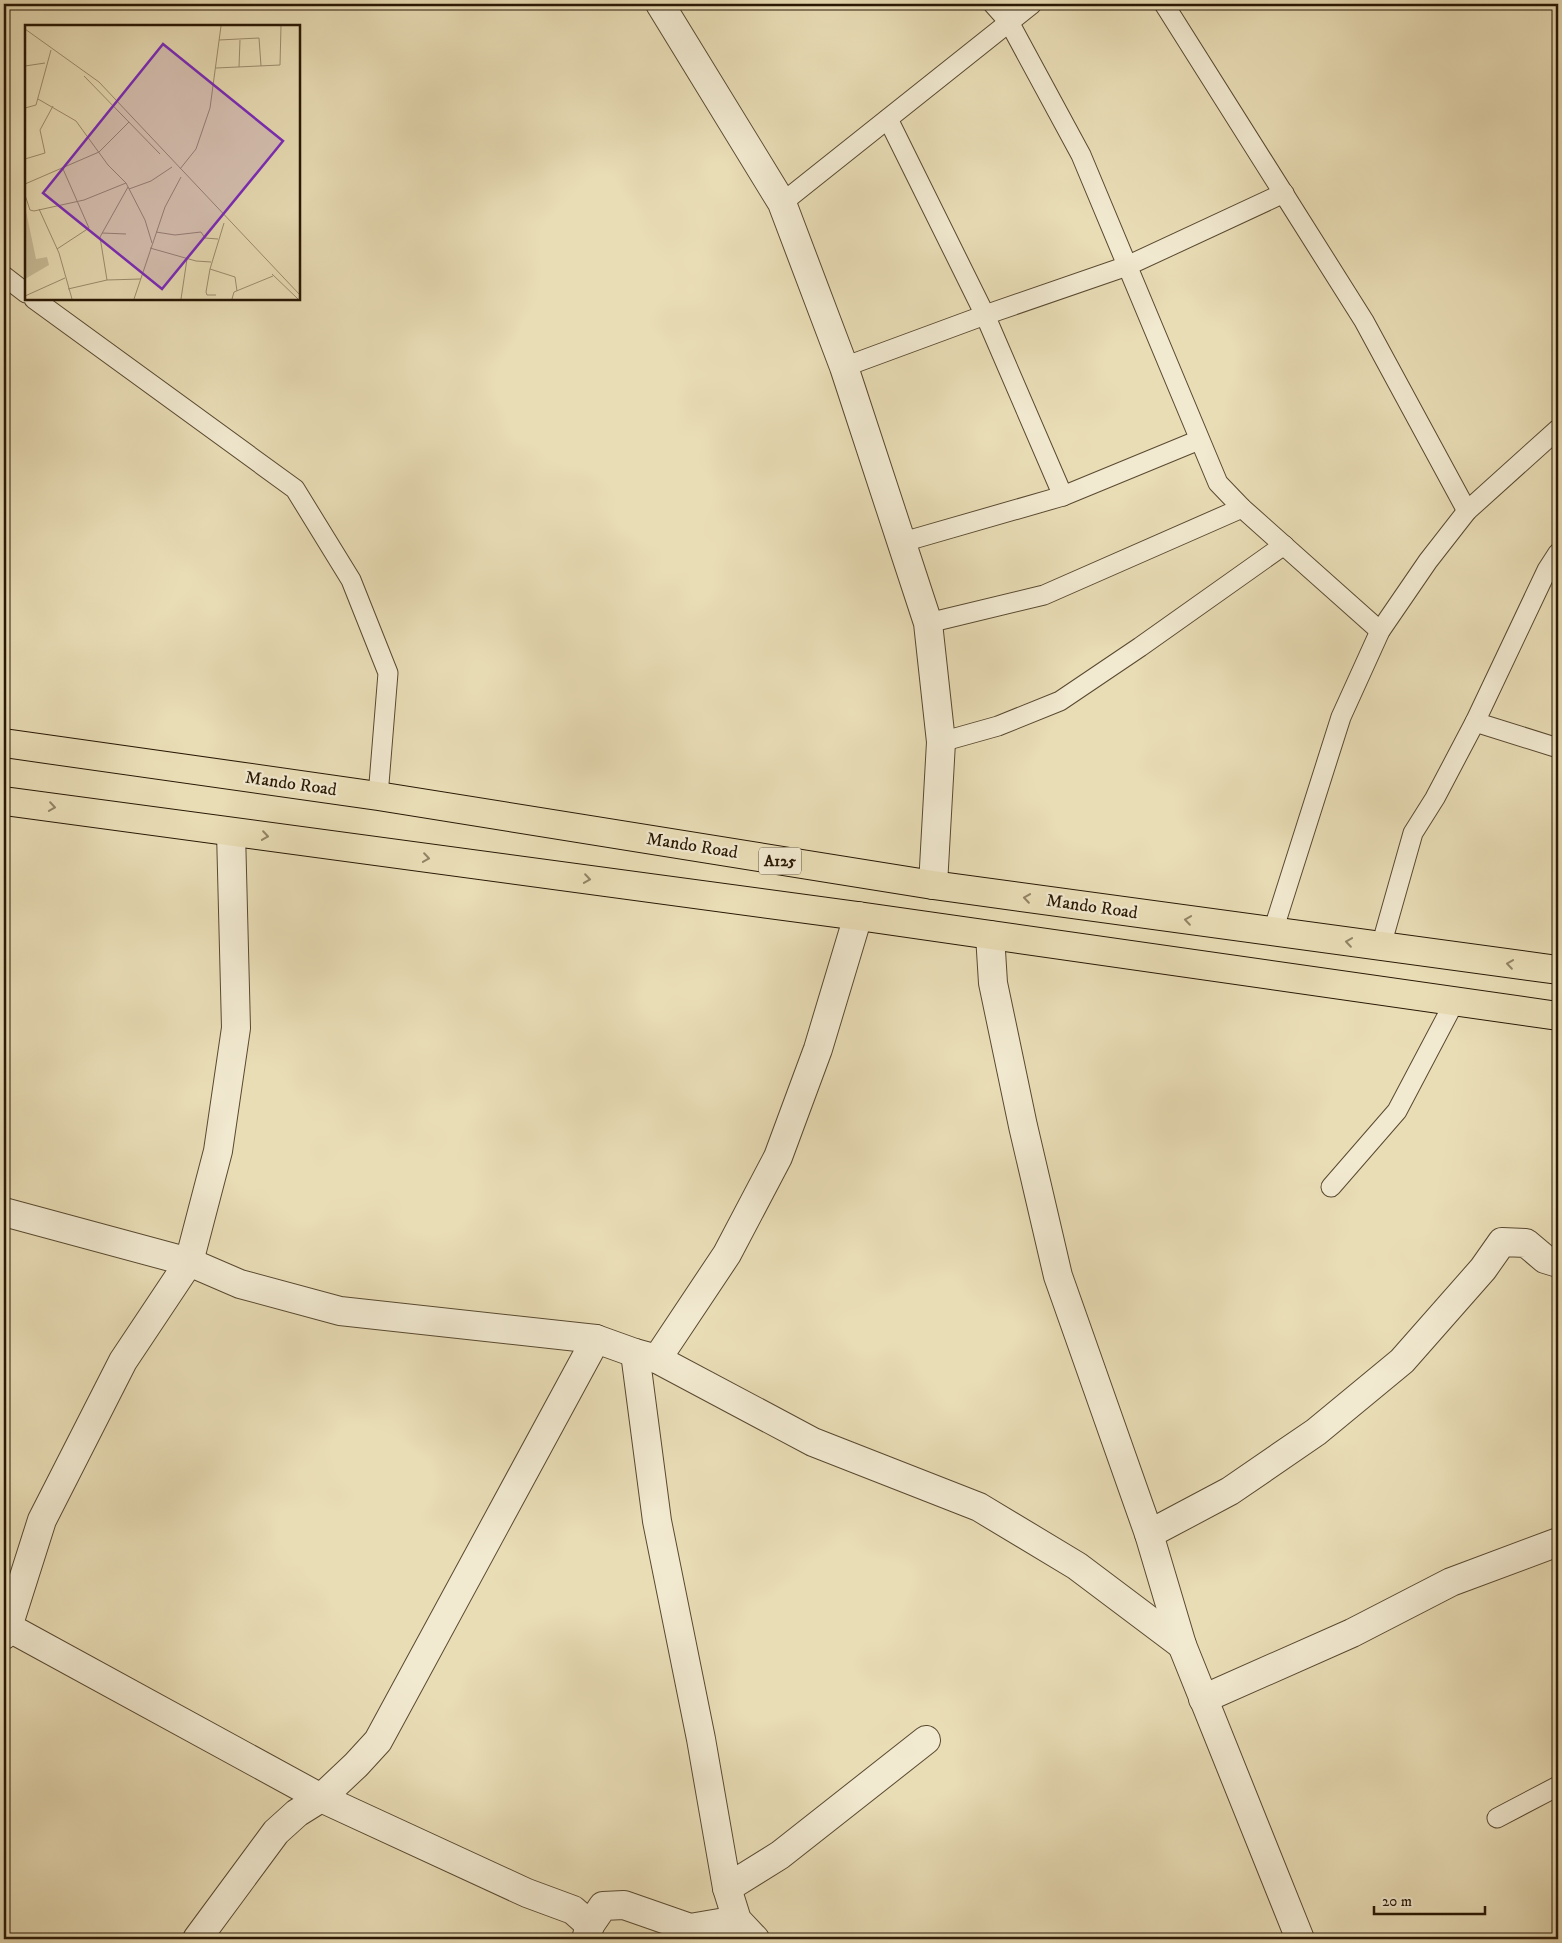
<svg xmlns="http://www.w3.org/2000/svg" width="1562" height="1943" viewBox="0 0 1562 1943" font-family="'IM FELL DW Pica',serif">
	<rect width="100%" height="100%" fill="#e9ddb6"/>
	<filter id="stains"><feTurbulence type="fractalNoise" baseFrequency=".004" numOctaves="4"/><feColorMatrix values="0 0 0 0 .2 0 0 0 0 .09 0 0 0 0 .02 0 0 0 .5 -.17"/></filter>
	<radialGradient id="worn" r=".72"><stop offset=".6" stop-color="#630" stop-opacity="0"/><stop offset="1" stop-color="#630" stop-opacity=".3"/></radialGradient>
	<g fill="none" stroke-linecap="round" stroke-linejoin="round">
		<defs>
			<g id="service">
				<polyline points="993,4 1009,22 1081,155 1218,483 1242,508 1380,631"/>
				<polyline points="1164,4 1364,321 1467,511"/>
				<polyline points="888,119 985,315 1063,496"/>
				<polyline points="782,203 1032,4"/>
				<polyline points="4,276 26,293"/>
				<polyline points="34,299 295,489 351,580 388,673 378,796"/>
				<polyline points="844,367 985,315 1127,266 1284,193"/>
				<polyline points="903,542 1063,496 1199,440"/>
				<polyline points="928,623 1044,595 1242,508"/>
				<polyline points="1475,722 1558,748"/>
				<polyline points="941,742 998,726 1060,701 1140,647 1284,545"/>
				<polyline points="1273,931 1341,717 1380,631 1428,561 1467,511 1558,429"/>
				<polyline points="1381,946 1413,833 1435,798 1475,722 1547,570 1558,553"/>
				<polyline points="1331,1187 1397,1111 1455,1001"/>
				<polyline points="1497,1818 1558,1786"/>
			</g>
			<g id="minor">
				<polyline points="4,1212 189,1262 240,1284 340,1311 596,1339 635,1353 657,1359 813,1442 979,1507 1077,1566 1182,1645"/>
				<polyline points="635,1353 657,1521 701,1739 727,1888 737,1920 755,1939"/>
				<polyline points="657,1359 727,1254 778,1157 818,1049 858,916"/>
				<polyline points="1149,1534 1230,1491 1316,1432 1402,1361 1483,1269 1502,1242 1526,1243 1545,1259 1558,1263"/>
				<polyline points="8,1627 321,1798 527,1893 573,1910 590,1925 586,1939"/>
				<polyline points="4,1635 8,1627 42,1520 123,1361 189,1262 218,1151 236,1028 231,832"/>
				<polyline points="1203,1699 1352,1633 1451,1582 1558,1542"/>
				<polyline points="727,1888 780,1855 926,1740"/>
				<polyline points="590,1925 603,1906 624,1905 690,1928 737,1920"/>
				<polyline points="197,1939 276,1832 297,1813 321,1798 356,1765 378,1741 596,1339"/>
			</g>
			<g id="tertiary">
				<polyline points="660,4 782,203 844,367 928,623 941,742 933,885"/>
				<polyline points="990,935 993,983 1023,1126 1058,1276 1149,1534 1182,1645 1300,1939"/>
			</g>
			<g id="trunk">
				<polyline points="4,743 378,796 933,885 1558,970"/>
				<polyline points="4,801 858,916 1558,1016"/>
			</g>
		</defs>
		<use href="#service" stroke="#594930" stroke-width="21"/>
		<use href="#minor" stroke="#594930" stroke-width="30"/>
		<use href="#tertiary" stroke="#594930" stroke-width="30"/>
		<use href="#trunk" stroke="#291804" stroke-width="30"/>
		<use href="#service" stroke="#f1e9d0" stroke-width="19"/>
		<use href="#minor" stroke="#f1e9d0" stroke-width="28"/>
		<use href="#tertiary" stroke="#f1e9d0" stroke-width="28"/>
		<use href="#trunk" stroke="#e9ddb6" stroke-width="28"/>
	</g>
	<defs><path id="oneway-chevron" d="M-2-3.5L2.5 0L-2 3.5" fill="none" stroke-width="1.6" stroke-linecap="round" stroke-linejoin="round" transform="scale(1.25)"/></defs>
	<g stroke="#938466">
		<use href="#oneway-chevron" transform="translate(52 807) rotate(8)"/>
		<use href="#oneway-chevron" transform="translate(265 836) rotate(8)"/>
		<use href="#oneway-chevron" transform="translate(426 858) rotate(8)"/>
		<use href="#oneway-chevron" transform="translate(587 879) rotate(8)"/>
		<use href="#oneway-chevron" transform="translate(1027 898) rotate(-172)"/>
		<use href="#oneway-chevron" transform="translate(1188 920) rotate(-172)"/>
		<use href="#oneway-chevron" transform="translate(1349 942) rotate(-172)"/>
		<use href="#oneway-chevron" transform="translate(1510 964) rotate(-172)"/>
	</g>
	<g text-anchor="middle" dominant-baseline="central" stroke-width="4.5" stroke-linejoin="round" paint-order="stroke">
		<rect fill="#f1e9d0" stroke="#655741" stroke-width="1" x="759" y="847.5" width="42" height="27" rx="4"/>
		<g font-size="16" font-weight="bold" fill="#291804">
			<text x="780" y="861">A125</text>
		</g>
		<g font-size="18" fill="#291804" stroke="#f1e9d0">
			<text transform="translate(291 784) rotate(8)">Mando Road</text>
			<text transform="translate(692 846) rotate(9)">Mando Road</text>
			<text transform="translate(1092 907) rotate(8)">Mando Road</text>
		</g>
	</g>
	<g transform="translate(25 25)">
		<rect width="275" height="275" fill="#e9ddb6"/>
		<path d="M1,186L11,234L22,232L24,240L0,254Z" fill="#c8bc98"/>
		<path fill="none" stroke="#9c8e6f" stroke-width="1" d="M0,4L74,57L275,270M194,15L234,13L236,41M0,41L20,38M214,42L215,15M191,43L255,40L256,1M59,51L135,129M13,74L51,96L83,140L101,158L120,195L127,218M0,83L11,80L26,25M0,134L20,128L15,105L28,81M155,144L171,124L185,83L196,1M0,159L74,127L104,97M104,164L126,156L147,142M0,170L5,185L9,186L59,175L101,158M14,184L34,228L47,274M199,198L185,244L210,252L212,266M131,207L150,210L176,207L180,213L193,214M77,208L101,209M125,223L171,236L186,237M32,224L64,203L38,144M185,244L181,267L182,270H191M247,249L273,274M82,255L75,212L103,162M43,264L82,255L116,254M0,271L40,253M109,274L140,182L156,152M156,274L162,234M207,274L209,267L248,251"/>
		<path fill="#7b2cbf" fill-opacity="0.15" stroke="#7b2cbf" stroke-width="2.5" d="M138,19L258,116L137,264L18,168Z"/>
		<rect width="275" height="275" fill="none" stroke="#291804" stroke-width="2.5"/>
	</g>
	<rect width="1562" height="1943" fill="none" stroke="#e9ddb6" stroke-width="20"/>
	<rect x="5" y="5" width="1552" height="1933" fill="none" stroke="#291804" stroke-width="2.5"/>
	<rect x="10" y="10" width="1542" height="1923" fill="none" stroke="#291804"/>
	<path d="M1374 1906v8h111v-8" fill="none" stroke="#291804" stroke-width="2.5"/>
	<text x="1382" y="1906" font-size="15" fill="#291804" stroke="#f1e9d0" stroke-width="4" paint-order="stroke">20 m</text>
	<rect width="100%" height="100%" filter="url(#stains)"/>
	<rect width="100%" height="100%" fill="url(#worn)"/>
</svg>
